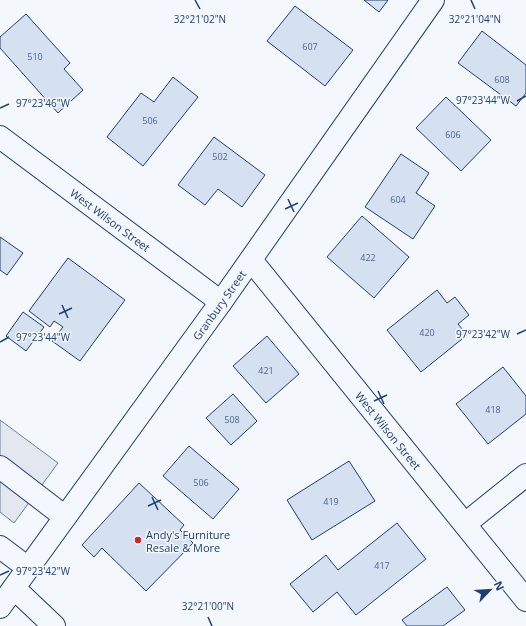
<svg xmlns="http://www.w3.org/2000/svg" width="526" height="626" viewBox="0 0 526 626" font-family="'Open Sans',sans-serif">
	<rect width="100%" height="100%" fill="#f4f7fb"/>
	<polygon fill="#e3e8f0" stroke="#687fa3" points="0,420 58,463 14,523 0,512"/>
	<g fill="#d5e0f0" stroke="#1d3f73">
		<polygon points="364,0 388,0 379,12"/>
		<polygon points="295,6 353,50 325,86 267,41"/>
		<polygon points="26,14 70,63 64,69 83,90 58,113 0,48 0,37"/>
		<polygon points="482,31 526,65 526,93 516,106 458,63"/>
		<polygon points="173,77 198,97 143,166 107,137 141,93 154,102"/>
		<polygon points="446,97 491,140 461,171 416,128"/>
		<polygon points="214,137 265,175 242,207 218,189 205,205 178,185"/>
		<polygon points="401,154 429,173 416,193 435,206 413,239 365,207"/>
		<polygon points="362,216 409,257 374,298 327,257"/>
		<polygon points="0,237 23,253 7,275 0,270"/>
		<polygon points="68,258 125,300 80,361 52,341 63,327 54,321 50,327 29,311"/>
		<polygon points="437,290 447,303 455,297 469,315 458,324 467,335 421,372 387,330"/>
		<polygon points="23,312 44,327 26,351 6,336"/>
		<polygon points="267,336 299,374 266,403 233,366"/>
		<polygon points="503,367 526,396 526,414 488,444 456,404"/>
		<polygon points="233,394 257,421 231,445 206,418"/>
		<polygon points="189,446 239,489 213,519 163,476"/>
		<polygon points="349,461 375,501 312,540 287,500"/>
		<polygon points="139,483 184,525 180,530 193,543 146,591 102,548 94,557 82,545"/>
		<polygon points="397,523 426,559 356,615 337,592 313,612 290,584 326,555 338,570"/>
		<polygon points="447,587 465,610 443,626 407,626 402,620"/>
	</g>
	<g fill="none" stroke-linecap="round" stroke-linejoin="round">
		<defs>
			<g id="minor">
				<path id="s1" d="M0,137L221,302"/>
				<path id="s2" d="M251,260L526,600"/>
				<polyline points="0,467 65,517"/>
				<polyline points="465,524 526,475"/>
				<polyline points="0,547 28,568"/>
				<polyline points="14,588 54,626"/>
				<path id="s3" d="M0,607L221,302L433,0"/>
			</g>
		</defs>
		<use href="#minor" stroke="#1d3f73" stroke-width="24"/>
		<use href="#minor" stroke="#f4f7fb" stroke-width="22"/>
	</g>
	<path fill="none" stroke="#1d3f73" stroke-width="1.5" d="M195,0L200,9M471,0L475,9M517,101L526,96M0,108L9,104M288,199L294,212M285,209L298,203M62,305L68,318M59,314L72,308M517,334L526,330M0,342L9,337M378,391L384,404M374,401L387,395M152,497L158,510M148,506L161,500M0,575L9,571M208,617L212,626"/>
	<circle fill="#c62828" stroke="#f4f7fb" stroke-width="1.5" cx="138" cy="540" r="4"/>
	<g text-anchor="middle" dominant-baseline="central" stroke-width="3" stroke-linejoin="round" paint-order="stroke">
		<g font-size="9" fill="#4b6792">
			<text x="310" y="46">607</text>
			<text x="35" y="56">510</text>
			<text x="502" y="79">608</text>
			<text x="150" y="120">506</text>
			<text x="453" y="134">606</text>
			<text x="220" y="156">502</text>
			<text x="398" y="199">604</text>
			<text x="368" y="257">422</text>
			<text x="427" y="332">420</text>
			<text x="266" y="370">421</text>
			<text x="493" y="409">418</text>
			<text x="232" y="419">508</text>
			<text x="201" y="482">506</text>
			<text x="331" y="501">419</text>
			<text x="382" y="565">417</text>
		</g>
		<g font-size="11" fill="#1d3f73" stroke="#f4f7fb">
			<text stroke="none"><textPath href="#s1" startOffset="138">West Wilson Street</textPath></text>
			<text stroke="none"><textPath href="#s3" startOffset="373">Granbury Street</textPath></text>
			<text stroke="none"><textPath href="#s2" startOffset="219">West Wilson Street</textPath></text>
		</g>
		<g font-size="11" fill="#1d3f73" stroke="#f4f7fb" text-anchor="start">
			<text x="146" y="534">Andy's Furniture<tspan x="146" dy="13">Resale &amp; More</tspan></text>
		</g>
	</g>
	<g font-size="10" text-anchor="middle" fill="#1d3f73" stroke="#f4f7fb" stroke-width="3" stroke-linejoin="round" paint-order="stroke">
		<text x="200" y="23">32°21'02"N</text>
		<text x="475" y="23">32°21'04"N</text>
		<text x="483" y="104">97°23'44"W</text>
		<text x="43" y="107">97°23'46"W</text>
		<text x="483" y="338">97°23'42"W</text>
		<text x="43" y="341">97°23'44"W</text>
		<text x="43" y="575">97°23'42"W</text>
		<text x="208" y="610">32°21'00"N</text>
	</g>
	<g transform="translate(490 590) rotate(65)" stroke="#f4f7fb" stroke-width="3" paint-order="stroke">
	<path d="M0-3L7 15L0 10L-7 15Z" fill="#1d3f73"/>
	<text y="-6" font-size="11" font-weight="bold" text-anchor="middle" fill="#1d3f73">N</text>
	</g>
</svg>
